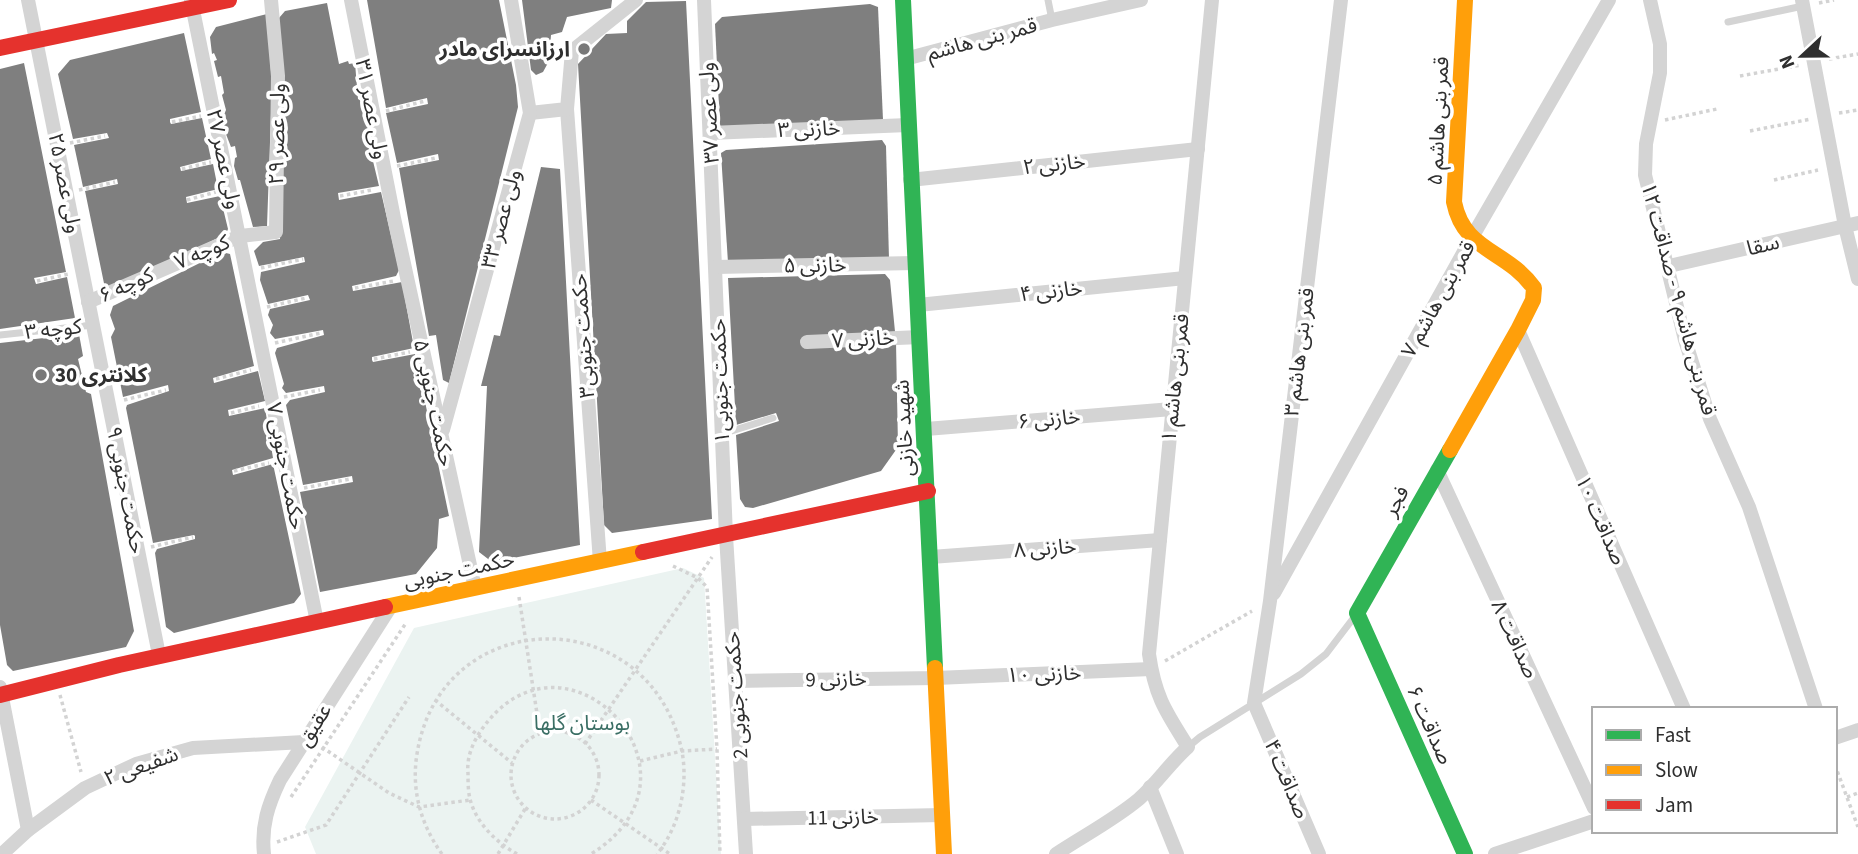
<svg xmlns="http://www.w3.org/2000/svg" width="1858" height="854" viewBox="0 0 1858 854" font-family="'Source Sans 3','Noto Sans Arabic',sans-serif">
	<rect width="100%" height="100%" fill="#fff"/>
	<polygon fill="#ebf3f1" points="683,568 704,578 721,854 316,854 305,827 414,628"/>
	<g fill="#7f7f7f">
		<polygon points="367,0 499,0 516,85 518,107 449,383 443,380 436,335 429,336 399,168 439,160 438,154 397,163 386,113 428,104 427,98 386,108"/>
		<polygon points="522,0 612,0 611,8 567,17 562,32 551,35 549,61 543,72 536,75 531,70"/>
		<polygon points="686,1 712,519 612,533 604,525 578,64 606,34 627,33 627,21 646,2"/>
		<polygon points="327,3 339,64 348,61 349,64 355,63 358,99 364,103 369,131 366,132 379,186 338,193 339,200 381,192 399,270 396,276 352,286 353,291 402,282 414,348 372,357 372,360 373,362 415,354 449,516 439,519 437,548 416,574 320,592 300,492 353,482 352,476 303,485 286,405 290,400 325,392 324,386 286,393 282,388 284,384 275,353 277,348 324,335 323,330 275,339 270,333 273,325 268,315 270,309 310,300 308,295 268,304 260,280 261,272 305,262 304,257 259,266 254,251 263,242 280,239 279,18 285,11"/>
		<polygon points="870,4 878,7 883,120 720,128 715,24 722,17"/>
		<polygon points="267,14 272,86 267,226 253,227 240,180 238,180 234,166 235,158 237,157 235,146 231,147 222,124 225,124 223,117 226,110 222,95 224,93 221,76 218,77 214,61 217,60 214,53 212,54 210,37 216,27"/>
		<polygon points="184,33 201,112 170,119 170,122 171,124 202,118 211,159 180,167 181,171 213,164 218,189 186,197 187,203 220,196 228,229 226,234 106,293 85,191 118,184 117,179 83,187 74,145 109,138 107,133 73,139 58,74 70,60"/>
		<polygon points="24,63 66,272 34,278 36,284 67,277 75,318 0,329 0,69"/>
		<polygon points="882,140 886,146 889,259 728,263 721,153 726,150"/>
		<polygon points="541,167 560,169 580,545 492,562 479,552 487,386 481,386 494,335 500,336"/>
		<polygon points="222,252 230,254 254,366 213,378 214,383 258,371 265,401 228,410 229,416 265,408 273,458 232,470 233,475 273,464 301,594 294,603 174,633 166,627 155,553 157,549 195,539 195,536 194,535 153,543 126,408 127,405 169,391 168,385 123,397 111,337 115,329 110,315 113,306"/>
		<polygon points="885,274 890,280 896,342 898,447 881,471 753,508 745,507 740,499 736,435 779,421 776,413 736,425 728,278"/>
		<polygon points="79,334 83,356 78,359 86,392 91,394 134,631 126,647 13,671 7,665 0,625 0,343"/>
	</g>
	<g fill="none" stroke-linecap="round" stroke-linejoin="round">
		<g stroke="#d3d3d3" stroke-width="3.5" stroke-dasharray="3.5 3.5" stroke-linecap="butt">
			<polyline points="1819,3 1834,0"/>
			<polyline points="1829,59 1858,54"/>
			<polyline points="1740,76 1801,65"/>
			<polyline points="386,111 425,101"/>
			<polyline points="1839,113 1858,110"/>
			<polyline points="1665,120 1717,109"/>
			<polyline points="172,122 201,116"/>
			<polyline points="1750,131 1811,119"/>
			<polyline points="70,143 105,136"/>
			<polyline points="397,166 436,158"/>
			<polyline points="182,169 211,162"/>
			<polyline points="1774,180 1818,170"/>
			<polyline points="79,190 115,182"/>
			<polyline points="340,196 372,190"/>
			<polyline points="187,200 216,192"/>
			<polyline points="261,268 303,259"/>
			<polyline points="37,281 69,274"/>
			<polyline points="355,288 394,281"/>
			<polyline points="267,307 306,298"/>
			<polyline points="275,343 321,333"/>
			<polyline points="374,359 410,352"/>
			<polyline points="216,379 251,370"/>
			<polyline points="284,397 320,390"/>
			<polyline points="124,400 166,390"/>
			<polyline points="231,413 259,406"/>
			<polyline points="234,471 269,463"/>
			<polyline points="304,488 350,479"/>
			<polyline points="151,547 193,537"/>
			<polyline points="673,566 698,578 707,587 717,749 720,854"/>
			<polyline points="519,597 540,733"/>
			<polyline points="1165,661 1252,611"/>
			<polyline points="60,695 81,772"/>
			<polyline points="435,700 512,763"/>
			<circle cx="555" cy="775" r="44"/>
			<polyline points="585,744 712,557"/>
			<polyline points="322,747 389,793 419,807 470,800"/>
			<polyline points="640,761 682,751 717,749"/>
			<polyline points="1835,765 1858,827"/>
			<polyline points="291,797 406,623"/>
			<polyline points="1847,797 1858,793"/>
			<polyline points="591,800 670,854"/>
			<polyline points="277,842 326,825 409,697"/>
			<path d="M442,854C421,825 411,790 417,754C440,606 642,599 680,743C690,779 681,825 657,854"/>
			<polyline points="498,854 525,809"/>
			<path d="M517,854C496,842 476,823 470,799C468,791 468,781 468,773C466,753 477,734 489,720C573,620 717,776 591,854"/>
		</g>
		<g stroke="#d4d4d4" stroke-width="7">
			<polyline points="1048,0 1052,20"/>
			<polyline points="1728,22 1803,6"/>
			<polyline points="0,335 93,325"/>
			<polyline points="722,434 773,418"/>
			<polyline points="1188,747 1200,737 1301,674 1326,654 1355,616"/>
		</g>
		<g stroke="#d4d4d4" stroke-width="14">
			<polyline points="28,0 159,655"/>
			<polyline points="191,0 317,622"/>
			<polyline points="351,0 394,218 475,588"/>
			<polyline points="704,0 726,536 746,854"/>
			<polyline points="1650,0 1660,44 1660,73 1646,144 1645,175 1685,340 1710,419 1749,507 1816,709"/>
			<polyline points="1802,0 1845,226 1858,279"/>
			<polyline points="905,59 1052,20 1141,0"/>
			<polyline points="567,109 600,562"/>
			<polyline points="530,113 567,109 572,51 636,0"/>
			<polyline points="710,133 908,125"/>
			<polyline points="910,180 1198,149"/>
			<polyline points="1669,266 1858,223"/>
			<polyline points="716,267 915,263"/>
			<polyline points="88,302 240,236 276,232 278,76 271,0"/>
			<polyline points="918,305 1185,278"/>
			<polyline points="1518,330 1684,709"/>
			<polyline points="807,342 920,337"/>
			<polyline points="926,429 1172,409"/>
			<polyline points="443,430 530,113 511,0"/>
			<polyline points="1437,470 1594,808"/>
			<polyline points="931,557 1160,540"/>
			<polyline points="1274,593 1471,239 1609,0"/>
			<polyline points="735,681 936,678 1151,669"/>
			<polyline points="0,687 28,830"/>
			<polyline points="1835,738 1858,730"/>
			<polyline points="1150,787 1177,854"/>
			<polyline points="744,819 942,815"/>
			<polyline points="2,854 28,830 85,788 136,764 193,748 304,742"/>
			<path d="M264,854C261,826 268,805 280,780L391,606"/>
			<path d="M1056,854C1083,836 1114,820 1139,799C1157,783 1170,763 1188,747C1166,712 1155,697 1149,654L1212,0"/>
			<polyline points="1319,854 1254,703 1270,601 1341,0"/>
			<polyline points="1495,854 1594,821"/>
		</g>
		<g stroke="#30b455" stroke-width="16">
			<polyline points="903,0 935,668"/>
			<polyline points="1450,450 1357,613 1465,854"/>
		</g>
		<g stroke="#ff9f0a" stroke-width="16">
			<path d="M1450,450L1518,330L1533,300L1534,288C1506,249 1464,252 1454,202L1465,0"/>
			<polyline points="385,607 643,552"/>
			<polyline points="935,668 944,854"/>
		</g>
		<g stroke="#e5322d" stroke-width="16">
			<polyline points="0,48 229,0"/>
			<polyline points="643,552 928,491"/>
			<polyline points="0,695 119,665 385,607"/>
		</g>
	</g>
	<g fill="#787878" stroke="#fff" stroke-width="2.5">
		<circle cx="584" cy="49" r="7"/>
		<circle cx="41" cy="375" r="7"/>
	</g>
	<g text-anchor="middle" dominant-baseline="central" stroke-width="7" stroke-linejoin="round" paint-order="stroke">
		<g font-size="21" fill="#2f2f2f" stroke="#fff">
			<text transform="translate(982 39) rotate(-15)">قمر بنی هاشم</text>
			<text transform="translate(372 109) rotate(79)">ولی عصر ۳۱</text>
			<text transform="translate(709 113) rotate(-93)">ولی عصر ۳۷</text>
			<text transform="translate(1438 121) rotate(-87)">قمر بنی هاشم ۵</text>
			<text transform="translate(809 129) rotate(-2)">خازنی ۳</text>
			<text transform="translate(277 134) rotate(-89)">ولی عصر ۲۹</text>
			<text transform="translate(224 159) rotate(78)">ولی عصر ۲۷</text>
			<text transform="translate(1054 164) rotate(-6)">خازنی ۲</text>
			<text transform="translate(65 183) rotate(79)">ولی عصر ۲۵</text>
			<text transform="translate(501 219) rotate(-75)">ولی عصر ۳۳</text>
			<text transform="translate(1763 245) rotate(-13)">سقا</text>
			<text transform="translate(202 252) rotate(-23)">کوچه ۷</text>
			<text transform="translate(815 265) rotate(-1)">خازنی ۵</text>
			<text transform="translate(126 285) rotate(-24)">کوچه ۶</text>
			<text transform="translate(1051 291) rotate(-6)">خازنی ۴</text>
			<text transform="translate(1438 299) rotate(-61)">قمر بنی هاشم ۷</text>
			<text transform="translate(1679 299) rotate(75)">قمر بنی هاشم ۹ - صداقت ۱۲</text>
			<text transform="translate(53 329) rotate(-6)">کوچه ۳</text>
			<text transform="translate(583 336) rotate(-94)">حکمت جنوبی۳</text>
			<text transform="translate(863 339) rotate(-3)">خازنی ۷</text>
			<text transform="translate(1299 352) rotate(-83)">قمر بنی هاشم ۳</text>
			<text transform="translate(1175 378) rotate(-84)">قمر بنی هاشم ۱</text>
			<text transform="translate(720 381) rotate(-92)">حکمت جنوبی۱</text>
			<text transform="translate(434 403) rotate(78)">حکمت جنوبی ۵</text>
			<text transform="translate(1049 419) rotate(-5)">خازنی ۶</text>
			<text transform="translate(904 428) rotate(-93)">شهید خازنی</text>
			<text transform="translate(286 466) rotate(79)">حکمت جنوبی ۷</text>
			<text transform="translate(126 490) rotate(79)">حکمت جنوبی ۹</text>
			<text transform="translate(1396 501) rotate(-61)">فجر</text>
			<text transform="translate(1601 520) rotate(66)">صداقت ۱۰</text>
			<text transform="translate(1045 548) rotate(-4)">خازنی ۸</text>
			<text transform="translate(459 570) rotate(-12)">حکمت جنوبی</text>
			<text transform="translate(1515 639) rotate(65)">صداقت ۸</text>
			<text transform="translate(1044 674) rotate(-2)">خازنی ۱۰</text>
			<text transform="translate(836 679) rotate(-1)">خازنی 9</text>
			<text transform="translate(736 695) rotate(-94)">حکمت جنوبی 2</text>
			<text transform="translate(314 725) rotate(-58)">عقیق</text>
			<text transform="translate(1430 725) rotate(66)">صداقت ۶</text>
			<text transform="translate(141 766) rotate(-20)">شفیعی ۲</text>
			<text transform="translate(1287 779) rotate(67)">صداقت ۴</text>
			<text transform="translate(843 817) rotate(-1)">خازنی 11</text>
		</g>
		<g font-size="21" font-weight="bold" fill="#2f2f2f" stroke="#fff" text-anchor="end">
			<text x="570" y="49">ارزانسرای مادر</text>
			<text x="55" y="375" text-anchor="start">کلانتری 30</text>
		</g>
		<g font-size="21" fill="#3a6e64" stroke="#fff">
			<text x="582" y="723">بوستان گلها</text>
		</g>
	</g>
	<rect x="1592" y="707" width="245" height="126" fill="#ffffff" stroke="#acacac" stroke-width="2"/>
	<rect x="1606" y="730" width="35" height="10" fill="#30b455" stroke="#acacac" stroke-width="2"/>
	<text x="1655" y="742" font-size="21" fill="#2f2f2f">Fast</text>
	<rect x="1606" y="765" width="35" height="10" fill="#ff9f0a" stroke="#acacac" stroke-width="2"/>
	<text x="1655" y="777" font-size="21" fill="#2f2f2f">Slow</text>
	<rect x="1606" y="800" width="35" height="10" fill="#e5322d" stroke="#acacac" stroke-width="2"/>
	<text x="1655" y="812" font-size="21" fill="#2f2f2f">Jam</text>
	<g transform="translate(1802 56) rotate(248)" stroke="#ffffff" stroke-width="5" paint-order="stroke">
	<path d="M0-5L12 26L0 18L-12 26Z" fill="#2f2f2f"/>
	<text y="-10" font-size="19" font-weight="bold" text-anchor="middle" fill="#2f2f2f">N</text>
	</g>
</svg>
